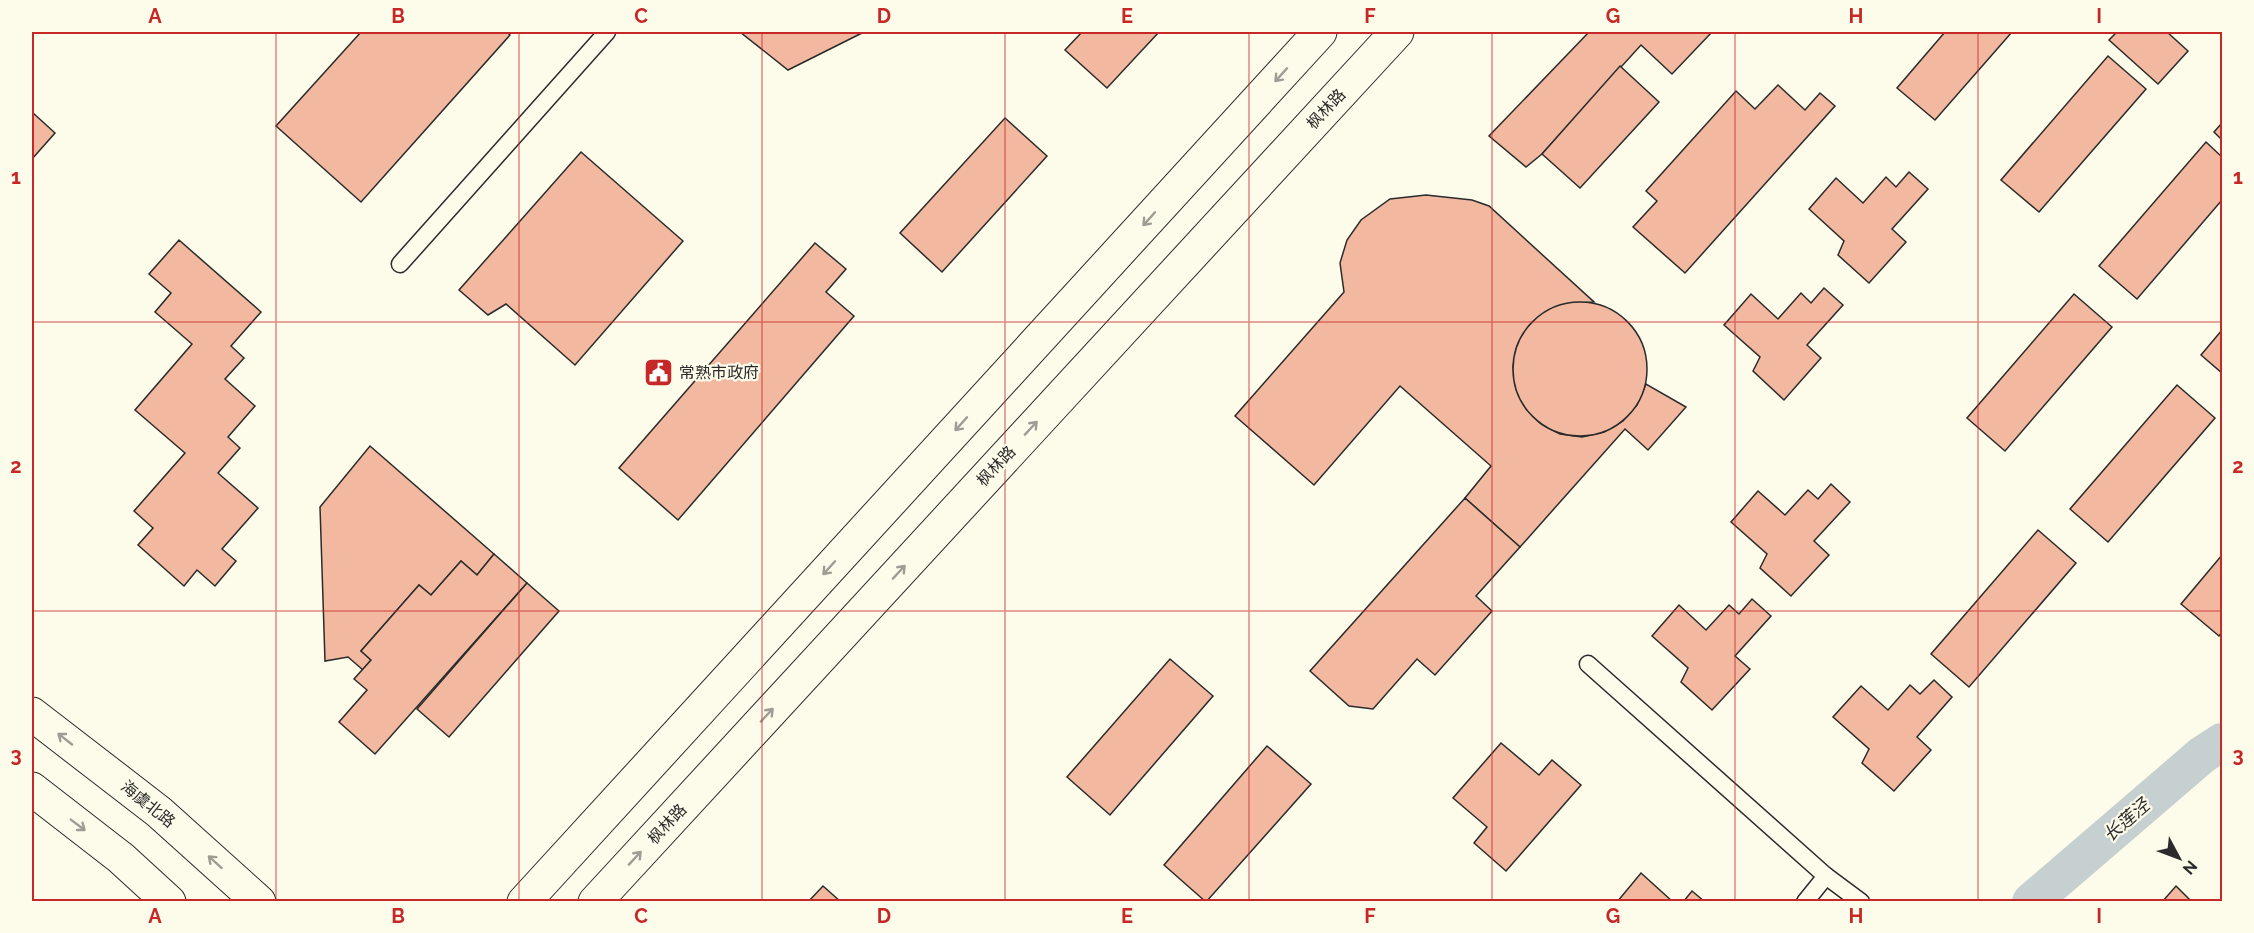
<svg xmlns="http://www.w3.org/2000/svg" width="2254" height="933" viewBox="0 0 2254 933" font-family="Raleway,'Noto Sans SC',sans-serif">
	<rect width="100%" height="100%" fill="#fdfbea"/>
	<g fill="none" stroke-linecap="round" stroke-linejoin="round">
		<polyline stroke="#c7d0d0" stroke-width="38" points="2031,902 2202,755 2222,742"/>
	</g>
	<g fill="#f2b8a0" stroke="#2b2b2b" stroke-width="1.5">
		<polygon points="361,32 507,32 510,35 361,202 276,126"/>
		<polygon points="740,32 864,32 788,70"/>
		<polygon points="1082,32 1159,32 1107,88 1065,50"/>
		<polygon points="1589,32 1712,32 1672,74 1641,45 1542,154 1526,167 1489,136"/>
		<polygon points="1945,32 2012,32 1935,120 1897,88"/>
		<polygon points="2117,32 2167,32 2188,51 2158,84 2109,40"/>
		<polygon points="2108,56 2146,89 2039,212 2001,180"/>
		<polygon points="1620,66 1659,102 1580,188 1542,154"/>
		<polygon points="1778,85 1805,110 1820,93 1835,106 1685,273 1633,227 1657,201 1646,191 1736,91 1755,109"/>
		<polygon points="32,112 55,133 32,159"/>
		<polygon points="1005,118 1047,156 942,272 900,233"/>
		<polygon points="2222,123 2222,140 2214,132"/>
		<polygon points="2206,142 2222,157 2222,200 2137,299 2099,266"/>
		<polygon points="581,152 683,241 575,365 506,304 488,315 459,290"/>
		<polygon points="1909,172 1928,189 1892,229 1906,242 1869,283 1838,255 1844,241 1809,209 1836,178 1863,203 1886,177 1896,187"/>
		<polygon points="1426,195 1472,200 1489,206 1594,302 1566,304 1546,312 1529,327 1517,346 1513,367 1516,389 1526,409 1541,424 1560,434 1582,437 1604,432 1623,421 1637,405 1646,384 1686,407 1648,450 1625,429 1520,547 1465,498 1491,466 1400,386 1314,485 1235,416 1344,292 1340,263 1347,240 1361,220 1390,199"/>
		<polygon points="179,240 261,312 231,346 244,358 225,379 255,406 228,437 240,448 218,473 258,508 222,549 236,561 215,586 197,570 184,586 138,545 153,528 134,511 185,453 135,410 192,344 155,312 171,293 149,274"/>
		<polygon points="815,243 846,269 826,292 854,316 678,520 619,468"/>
		<polygon points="1824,288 1843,305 1807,345 1821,358 1784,400 1753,371 1760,357 1724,325 1751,294 1778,319 1801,293 1811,303"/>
		<polygon points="2074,294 2112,327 2005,451 1967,418"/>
		<circle cx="1580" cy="369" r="67"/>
		<polygon points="2222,330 2222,373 2201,355"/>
		<polygon points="2177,385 2215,418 2108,542 2070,509"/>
		<polygon points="370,446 494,554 477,575 461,561 431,595 419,585 361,651 371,660 363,670 348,657 325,661 320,507"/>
		<polygon points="1831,484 1850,502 1814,541 1829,555 1791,596 1760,568 1767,554 1731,522 1758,491 1785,515 1808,490 1818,499"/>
		<polygon points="1465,498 1520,547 1476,596 1492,611 1435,675 1417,659 1373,709 1349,706 1310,671"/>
		<polygon points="2038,530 2076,563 1969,687 1931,654"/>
		<polygon points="494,554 527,583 375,754 339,722 367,690 354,679 371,660 361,651 419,585 431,595 461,561 477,575"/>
		<polygon points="2222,555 2222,632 2219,636 2181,604"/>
		<polygon points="527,583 559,611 449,737 417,709"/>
		<polygon points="1752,599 1771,616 1735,656 1750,669 1712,710 1681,682 1688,668 1652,636 1679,605 1706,630 1729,605 1739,614"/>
		<polygon points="1170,659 1213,696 1110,815 1067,777"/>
		<polygon points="1934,680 1952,697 1917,737 1931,750 1894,791 1862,763 1869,749 1833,717 1861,686 1888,710 1910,685 1920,694"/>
		<polygon points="1501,743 1539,775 1552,760 1581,785 1506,871 1474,843 1487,827 1453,798"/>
		<polygon points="1267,746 1311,784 1206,902 1164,865"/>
		<polygon points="1641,873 1673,902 1617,902"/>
		<polygon points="823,886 841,902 808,902"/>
		<polygon points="2176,886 2192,902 2162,902"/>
		<polygon points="1692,891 1705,902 1683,902"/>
	</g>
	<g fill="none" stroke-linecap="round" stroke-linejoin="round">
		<defs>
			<g id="service">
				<polyline points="400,264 607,32"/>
				<polyline points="1588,664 1826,876 1861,902"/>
				<polyline points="1805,902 1826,876"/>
			</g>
			<g id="primary">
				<polyline points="32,714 159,812 259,902"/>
				<polyline points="32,789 121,858 169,902"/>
				<polyline points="524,902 1320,32"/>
				<polyline points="595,902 1397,32"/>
			</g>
		</defs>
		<use href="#service" stroke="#2b2b2b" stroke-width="19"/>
		<use href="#primary" stroke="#2b2b2b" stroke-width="35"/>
		<use href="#service" stroke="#fdfbea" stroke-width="16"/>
		<use href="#primary" stroke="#fdfbea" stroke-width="33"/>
	</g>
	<defs><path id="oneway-shaft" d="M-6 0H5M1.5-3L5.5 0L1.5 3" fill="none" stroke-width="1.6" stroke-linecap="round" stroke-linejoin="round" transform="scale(1.5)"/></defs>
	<g stroke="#9e9d94">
		<use href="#oneway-shaft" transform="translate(1281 75) rotate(132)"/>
		<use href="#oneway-shaft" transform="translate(1149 219) rotate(132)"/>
		<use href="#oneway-shaft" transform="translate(961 424) rotate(132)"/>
		<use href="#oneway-shaft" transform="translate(1031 428) rotate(-47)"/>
		<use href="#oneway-shaft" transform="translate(829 568) rotate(132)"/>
		<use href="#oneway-shaft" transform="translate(899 572) rotate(-47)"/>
		<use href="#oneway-shaft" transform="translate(767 715) rotate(-47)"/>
		<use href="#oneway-shaft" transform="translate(65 739) rotate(-142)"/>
		<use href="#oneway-shaft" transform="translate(78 825) rotate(37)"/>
		<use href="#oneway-shaft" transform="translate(635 858) rotate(-47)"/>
		<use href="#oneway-shaft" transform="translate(215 862) rotate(-138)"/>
	</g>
	<path fill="none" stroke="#c62828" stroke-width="1.5" stroke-opacity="0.55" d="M276,32V902M519,32V902M762,32V902M1005,32V902M1249,32V902M1492,32V902M1735,32V902M1978,32V902M32,322H2222M32,611H2222"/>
	<defs>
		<symbol id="civic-square" viewBox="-11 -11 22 22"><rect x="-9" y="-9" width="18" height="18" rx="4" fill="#c62828" stroke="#fdfbea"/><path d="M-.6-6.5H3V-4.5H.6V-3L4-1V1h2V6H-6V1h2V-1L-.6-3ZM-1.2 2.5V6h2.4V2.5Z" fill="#fff"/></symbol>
	</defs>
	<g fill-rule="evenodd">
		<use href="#civic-square" x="642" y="356" width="33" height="33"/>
	</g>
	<g text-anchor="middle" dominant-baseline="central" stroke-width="4.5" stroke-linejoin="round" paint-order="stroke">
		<g font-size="16" fill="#2b2b2b" stroke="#fdfbea">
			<text transform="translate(1326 109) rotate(-47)">枫林路</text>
			<text transform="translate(996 466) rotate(-47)">枫林路</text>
			<text transform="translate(148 804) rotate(39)">海虞北路</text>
			<text transform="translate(667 824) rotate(-47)">枫林路</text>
		</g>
		<g font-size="16" fill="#2b2b2b" stroke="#fdfbea" text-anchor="start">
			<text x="679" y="372">常熟市政府</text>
		</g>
		<g font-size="18" font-style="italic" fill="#2b2b2b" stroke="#fdfbea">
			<text transform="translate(2126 820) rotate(-41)">长莲泾</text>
		</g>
	</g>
	<rect width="2254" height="933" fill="none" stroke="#fdfbea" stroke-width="66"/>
	<g transform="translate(2179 858) rotate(131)" stroke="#fdfbea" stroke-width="4.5" paint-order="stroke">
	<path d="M0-4.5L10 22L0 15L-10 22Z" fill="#2b2b2b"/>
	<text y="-9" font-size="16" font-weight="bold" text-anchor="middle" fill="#2b2b2b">N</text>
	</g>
	<rect x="33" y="33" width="2188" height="867" fill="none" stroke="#c62828" stroke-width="2"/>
	<g font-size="20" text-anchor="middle" font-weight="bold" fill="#c62828">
		<text x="155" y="23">A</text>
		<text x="398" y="23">B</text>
		<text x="641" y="23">C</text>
		<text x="884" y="23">D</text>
		<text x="1127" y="23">E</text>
		<text x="1370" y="23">F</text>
		<text x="1613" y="23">G</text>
		<text x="1856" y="23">H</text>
		<text x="2099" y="23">I</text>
		<text x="16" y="184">1</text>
		<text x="2238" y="184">1</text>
		<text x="16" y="473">2</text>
		<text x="2238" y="473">2</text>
		<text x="16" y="762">3</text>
		<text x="2238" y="762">3</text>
		<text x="155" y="923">A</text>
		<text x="398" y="923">B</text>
		<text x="641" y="923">C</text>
		<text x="884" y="923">D</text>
		<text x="1127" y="923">E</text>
		<text x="1370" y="923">F</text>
		<text x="1613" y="923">G</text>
		<text x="1856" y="923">H</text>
		<text x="2099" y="923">I</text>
	</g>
</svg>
